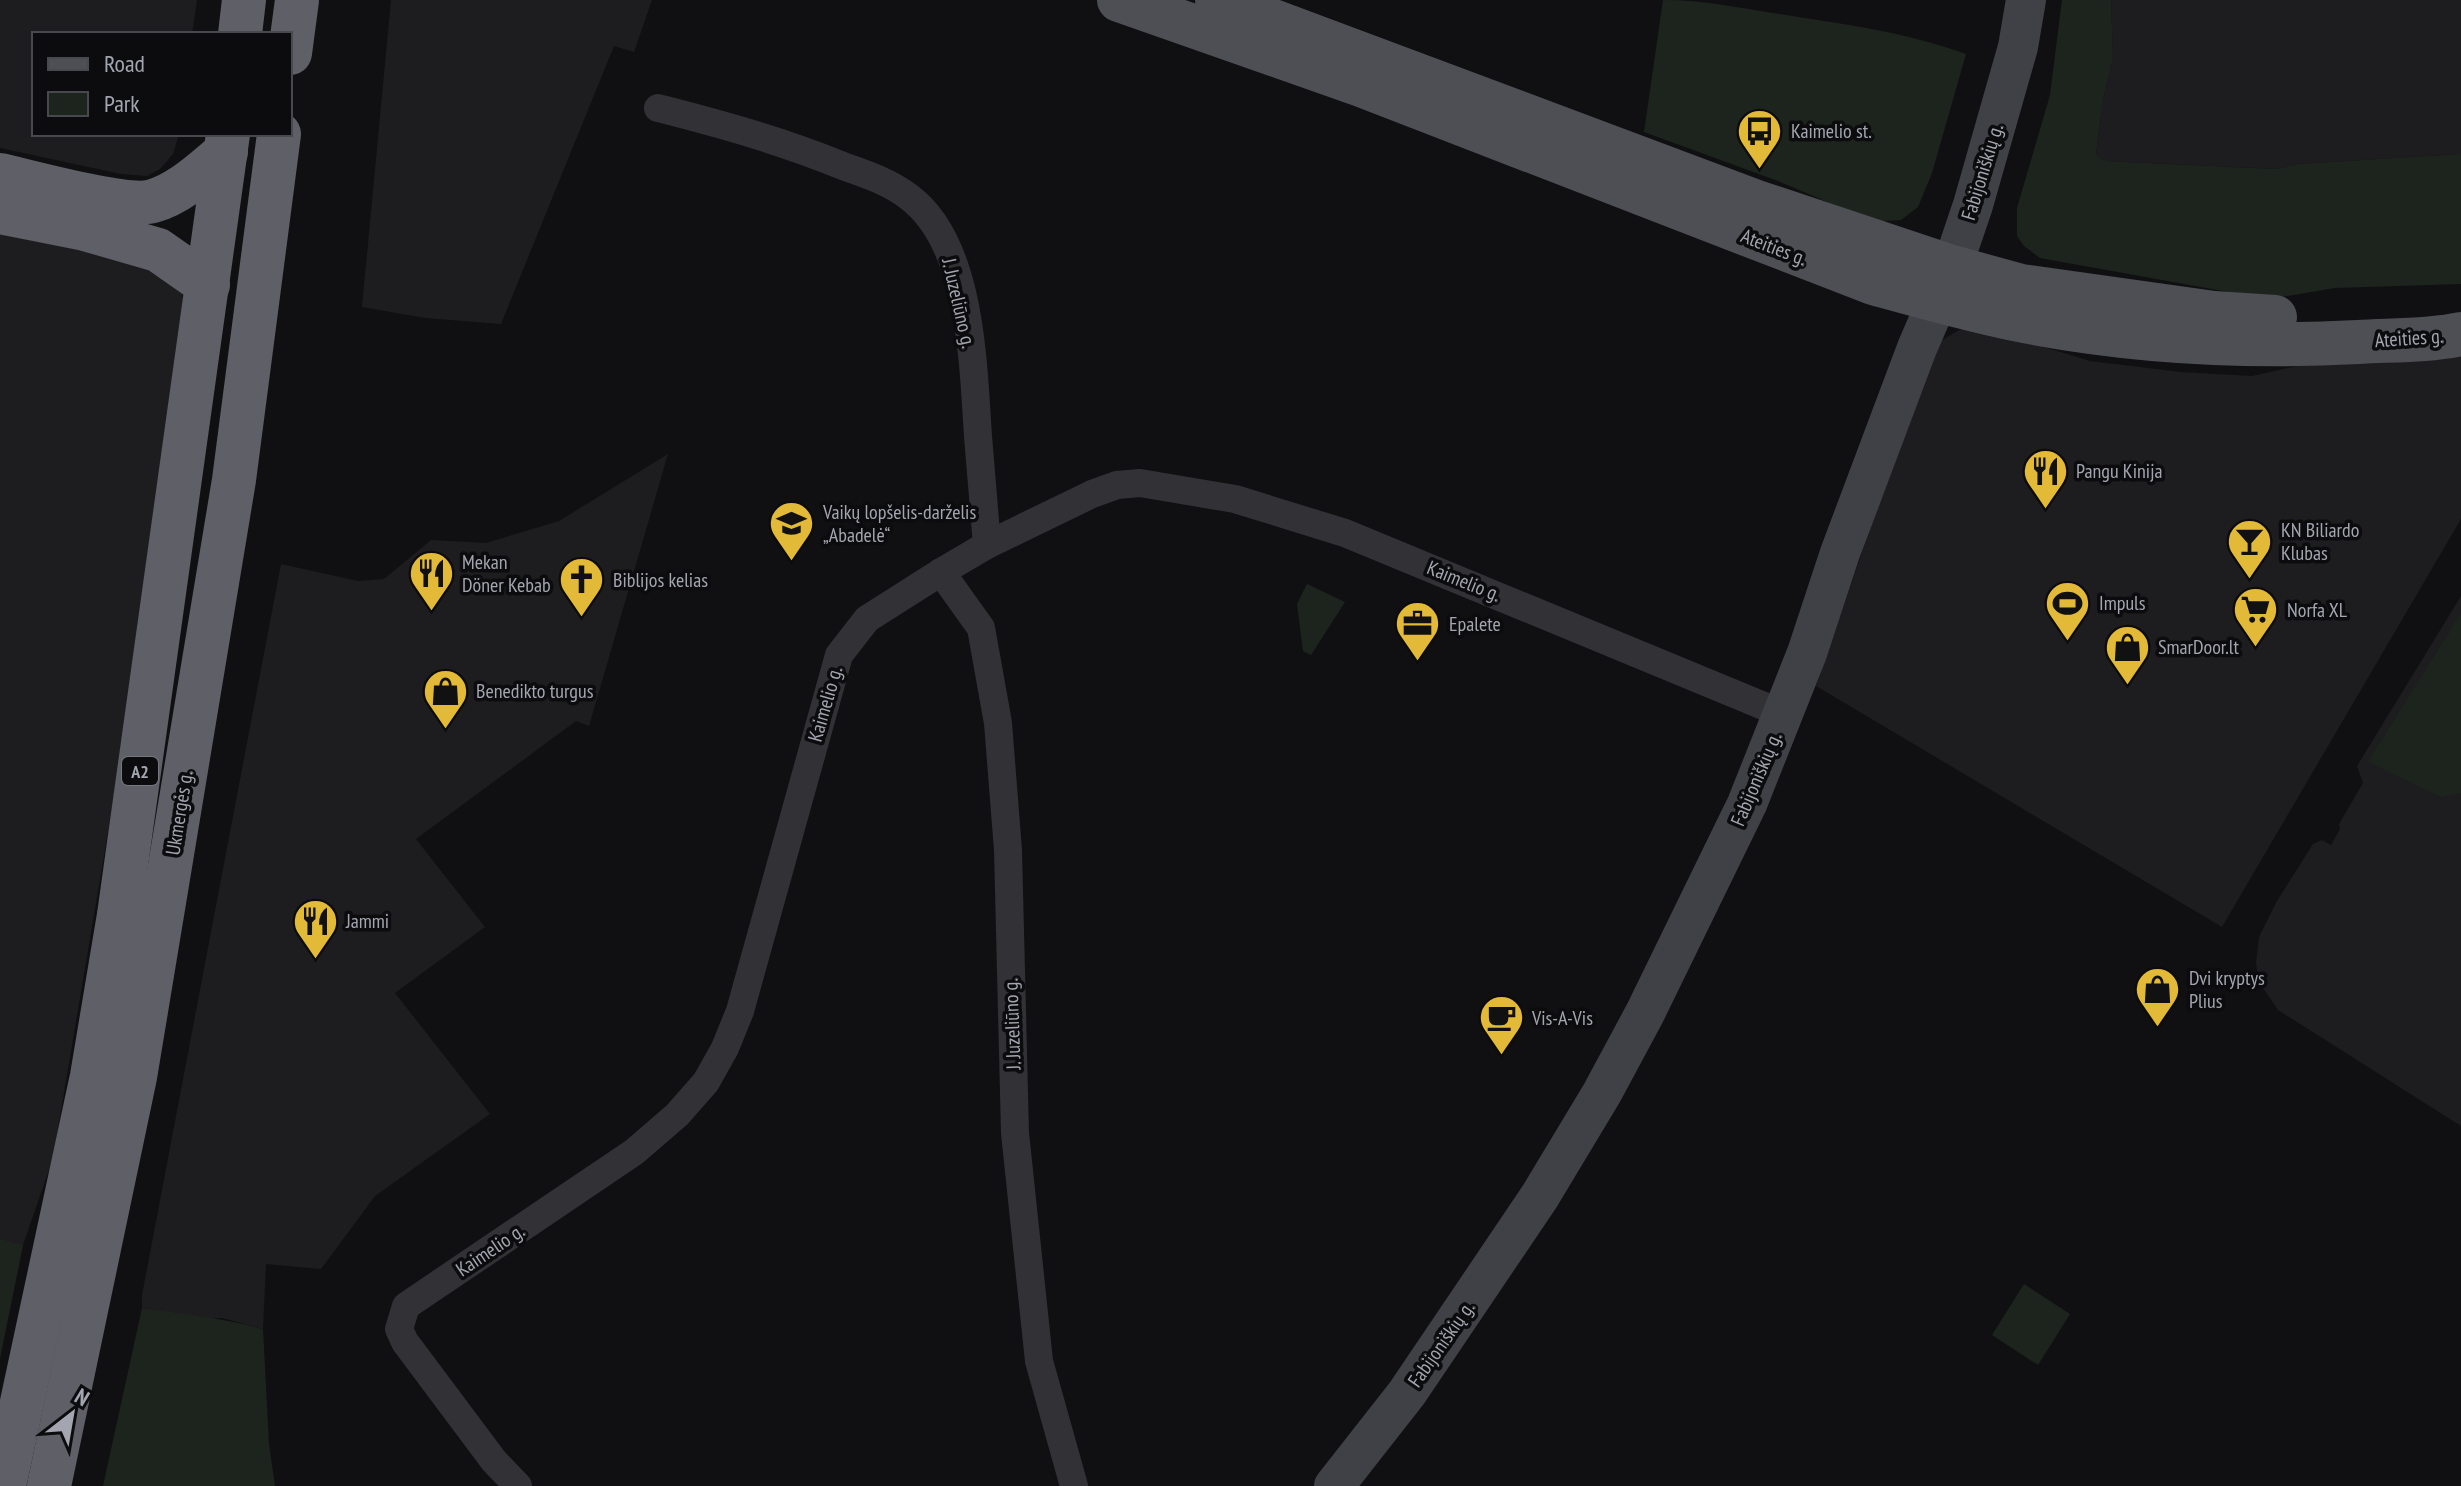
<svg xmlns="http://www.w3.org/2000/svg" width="2461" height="1486" viewBox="0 0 2461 1486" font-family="'PT Sans Narrow',sans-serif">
	<rect width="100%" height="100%" fill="#101012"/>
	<g fill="#1d1c1e">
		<polygon points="0,0 197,0 192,34 34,34 34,134 179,134 173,154 160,169 147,176 121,174 0,148"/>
		<polygon points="391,0 652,0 634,52 614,46 501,324 425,318 362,307"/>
		<polygon points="2111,0 2461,0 2461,154 2298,164 2278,169 2104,161 2096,154 2103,100 2113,58"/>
		<polygon points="0,233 99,251 179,280 184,305 122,749 53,1158 23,1245 0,1358"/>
		<polygon points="1975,326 2090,361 2181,372 2252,376 2320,361 2461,355 2461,519 2222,927 1816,686 1927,364 1939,342 1959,330"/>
		<polygon points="668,454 589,726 576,721 416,839 485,927 395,993 490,1114 375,1196 321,1269 266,1264 263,1329 222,1318 206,1318 142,1308 142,1295 281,564 358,581 384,579 431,540 486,543 559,521"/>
		<polygon points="2461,596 2461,1126 2278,1010 2259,982 2256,963 2259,937 2277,901 2313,844 2322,840 2331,845 2340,829 2339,824 2363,783 2357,766"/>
	</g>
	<g fill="#1d241e">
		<path d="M1663,0C1702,0 1741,8 1779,14C1843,24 1906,32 1966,54L1932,173L1918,207L1901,220L1881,221L1865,218L1778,181L1644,132Z"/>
		<polygon points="2062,0 2111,0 2113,58 2103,100 2096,154 2104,161 2277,169 2298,164 2461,154 2461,284 2335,288 2275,298 2234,293 2040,258 2024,246 2017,236 2017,208 2050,95"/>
		<polygon points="1307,584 1345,602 1311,655 1303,651 1297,604"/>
		<polygon points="2461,614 2461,793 2441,797 2368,762"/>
		<polygon points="0,1239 23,1245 0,1358"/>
		<polygon points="2024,1284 2070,1314 2038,1365 1992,1335"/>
		<path d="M142,1308C183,1314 223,1318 263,1329L269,1444L275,1486H103Z"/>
	</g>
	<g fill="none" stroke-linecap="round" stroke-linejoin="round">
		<g stroke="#323236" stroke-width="28">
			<path d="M658,108C721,124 782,141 843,166C866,174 890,182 909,197C972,244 973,365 978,436C981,473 984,509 987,545"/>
			<polyline points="941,572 981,628 998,723 1008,850 1015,1133 1039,1361 1074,1486"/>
			<polyline points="518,1486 494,1461 405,1342 399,1329 406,1306 634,1152 677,1115 706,1082 725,1048 740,1011 839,655 867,619 941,572 987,545 1092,494 1117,485 1140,483 1235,499 1345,533 1783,714"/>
		</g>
		<polyline stroke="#404146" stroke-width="40" points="1334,1486 1407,1393 1540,1196 1602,1093 1645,1013 1747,804 1807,653 1840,553 1917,348 1952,267 1973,205 2018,47 2026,0"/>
		<g stroke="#4e4f55" stroke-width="44">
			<path d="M1119,0L1361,85L1873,283C1920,296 1966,309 2014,319C2127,342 2244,348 2358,342C2392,340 2428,341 2461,334"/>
			<polyline points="1217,0 1757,202 1952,267 2021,286 2214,313 2275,317"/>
		</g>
		<g stroke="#5e5f67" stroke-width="44">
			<polyline points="240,34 244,0"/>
			<polyline points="290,53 297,0"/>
			<path d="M0,175C31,182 127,209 153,201C181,193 204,170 226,152"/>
			<polyline points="0,212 85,229 158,250 208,285"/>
			<polyline points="4,1486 92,1076 119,915 228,134"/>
			<polyline points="49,1486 135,1077 234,480 279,134"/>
		</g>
	</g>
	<defs>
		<symbol id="bus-pin" viewBox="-11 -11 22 30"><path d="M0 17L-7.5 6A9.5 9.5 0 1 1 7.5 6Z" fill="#e3ba37" stroke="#0c0b0d"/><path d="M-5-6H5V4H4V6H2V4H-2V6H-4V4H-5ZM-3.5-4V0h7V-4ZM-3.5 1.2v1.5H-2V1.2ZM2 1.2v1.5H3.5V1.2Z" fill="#111"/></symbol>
		<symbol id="restaurant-pin" viewBox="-11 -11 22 30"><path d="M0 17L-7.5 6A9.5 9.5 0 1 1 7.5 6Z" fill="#e3ba37" stroke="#0c0b0d"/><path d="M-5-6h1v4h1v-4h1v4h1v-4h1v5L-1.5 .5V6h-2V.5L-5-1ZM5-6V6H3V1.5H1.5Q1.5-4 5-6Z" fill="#111"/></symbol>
		<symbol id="school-pin" viewBox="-11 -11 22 30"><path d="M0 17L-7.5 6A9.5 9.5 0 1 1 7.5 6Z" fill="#e3ba37" stroke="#0c0b0d"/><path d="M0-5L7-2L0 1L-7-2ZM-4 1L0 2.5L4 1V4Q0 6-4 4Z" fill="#111"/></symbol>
		<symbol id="bar-pin" viewBox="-11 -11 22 30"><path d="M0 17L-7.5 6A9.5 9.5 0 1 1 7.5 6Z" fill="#e3ba37" stroke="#0c0b0d"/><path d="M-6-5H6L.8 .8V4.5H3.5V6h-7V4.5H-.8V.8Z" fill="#111"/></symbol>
		<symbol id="church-pin" viewBox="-11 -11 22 30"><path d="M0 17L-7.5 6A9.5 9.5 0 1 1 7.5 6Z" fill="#e3ba37" stroke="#0c0b0d"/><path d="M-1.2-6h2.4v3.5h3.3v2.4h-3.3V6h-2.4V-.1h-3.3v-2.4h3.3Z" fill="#111"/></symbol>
		<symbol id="stadium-pin" viewBox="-11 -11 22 30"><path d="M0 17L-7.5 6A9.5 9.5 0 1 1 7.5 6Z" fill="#e3ba37" stroke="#0c0b0d"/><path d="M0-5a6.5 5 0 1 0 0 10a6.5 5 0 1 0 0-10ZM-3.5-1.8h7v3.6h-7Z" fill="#111"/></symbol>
		<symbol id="supermarket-pin" viewBox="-11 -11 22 30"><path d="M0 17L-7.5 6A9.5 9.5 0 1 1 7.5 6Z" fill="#e3ba37" stroke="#0c0b0d"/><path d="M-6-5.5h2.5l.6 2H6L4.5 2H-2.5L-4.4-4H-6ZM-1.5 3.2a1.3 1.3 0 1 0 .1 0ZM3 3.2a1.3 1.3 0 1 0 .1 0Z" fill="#111"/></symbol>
		<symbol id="office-pin" viewBox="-11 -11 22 30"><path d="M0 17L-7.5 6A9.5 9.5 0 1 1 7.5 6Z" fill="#e3ba37" stroke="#0c0b0d"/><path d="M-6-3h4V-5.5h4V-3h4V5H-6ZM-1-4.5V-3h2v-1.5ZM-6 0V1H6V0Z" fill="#111"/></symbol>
		<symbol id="shop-pin" viewBox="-11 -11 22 30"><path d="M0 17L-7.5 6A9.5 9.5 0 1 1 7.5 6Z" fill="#e3ba37" stroke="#0c0b0d"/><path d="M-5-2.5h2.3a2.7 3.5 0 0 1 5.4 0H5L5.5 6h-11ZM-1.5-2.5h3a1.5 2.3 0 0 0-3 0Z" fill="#111"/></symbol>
		<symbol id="cafe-pin" viewBox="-11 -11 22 30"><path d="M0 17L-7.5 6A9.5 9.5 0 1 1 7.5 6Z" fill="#e3ba37" stroke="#0c0b0d"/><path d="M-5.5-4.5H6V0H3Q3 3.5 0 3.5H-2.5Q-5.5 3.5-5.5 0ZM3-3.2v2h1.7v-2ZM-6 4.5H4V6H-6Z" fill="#111"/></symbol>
	</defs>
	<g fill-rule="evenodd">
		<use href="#bus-pin" x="1734" y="106" width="51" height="69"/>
		<use href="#restaurant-pin" x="2020" y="446" width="51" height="69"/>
		<use href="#school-pin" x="766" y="498" width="51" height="69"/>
		<use href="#bar-pin" x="2224" y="516" width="51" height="69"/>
		<use href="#restaurant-pin" x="406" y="548" width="51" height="69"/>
		<use href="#church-pin" x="556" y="554" width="51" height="69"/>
		<use href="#stadium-pin" x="2042" y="578" width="51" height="69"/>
		<use href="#supermarket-pin" x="2230" y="584" width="51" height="69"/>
		<use href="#office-pin" x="1392" y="598" width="51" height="69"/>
		<use href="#shop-pin" x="2102" y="622" width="51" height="69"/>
		<use href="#shop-pin" x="420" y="666" width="51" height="69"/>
		<use href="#restaurant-pin" x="290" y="896" width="51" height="69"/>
		<use href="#shop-pin" x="2132" y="964" width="51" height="69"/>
		<use href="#cafe-pin" x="1476" y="992" width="51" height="69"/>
	</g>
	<g text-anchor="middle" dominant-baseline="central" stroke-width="7" stroke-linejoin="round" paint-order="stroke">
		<rect fill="#0c0b0d" stroke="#767880" stroke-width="2" x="122" y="757" width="36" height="28" rx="6"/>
		<g font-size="18" font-weight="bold" fill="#a3a6b1">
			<text x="140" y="771">A2</text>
		</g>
		<g font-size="20" fill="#a3a6b1" stroke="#0c0b0d" text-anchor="start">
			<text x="1791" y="131">Kaimelio st.</text>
			<text x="2076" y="471">Pangu Kinija</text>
			<text x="823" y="512">Vaikų lopšelis-darželis<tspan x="823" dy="23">„Abadelė“</tspan></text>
			<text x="2281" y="530">KN Biliardo<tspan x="2281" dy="23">Klubas</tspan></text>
			<text x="462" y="562">Mekan<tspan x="462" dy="23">Döner Kebab</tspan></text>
			<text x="613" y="580">Biblijos kelias</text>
			<text x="2099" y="603">Impuls</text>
			<text x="2287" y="610">Norfa XL</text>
			<text x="1449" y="624">Epalete</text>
			<text x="2158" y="647">SmarDoor.lt</text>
			<text x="476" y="691">Benedikto turgus</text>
			<text x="346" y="921">Jammi</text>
			<text x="2189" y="978">Dvi kryptys<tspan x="2189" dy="23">Plius</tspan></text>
			<text x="1532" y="1018">Vis-A-Vis</text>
		</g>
		<g font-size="20" fill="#a3a6b1" stroke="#0c0b0d">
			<text transform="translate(1982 172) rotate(-73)">Fabijoniškių g.</text>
			<text transform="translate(1774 247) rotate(21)">Ateities g.</text>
			<text transform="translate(959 303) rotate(77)">J. Juzeliūno g.</text>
			<text transform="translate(2409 338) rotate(-4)">Ateities g.</text>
			<text transform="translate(1464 581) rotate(22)">Kaimelio g.</text>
			<text transform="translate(825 704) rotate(-74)">Kaimelio g.</text>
			<text transform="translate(1756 779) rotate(-67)">Fabijoniškių g.</text>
			<text transform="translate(179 813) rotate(-81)">Ukmergės g.</text>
			<text transform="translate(1012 1024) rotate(-92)">J. Juzeliūno g.</text>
			<text transform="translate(490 1250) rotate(-34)">Kaimelio g.</text>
			<text transform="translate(1441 1344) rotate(-55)">Fabijoniškių g.</text>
		</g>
	</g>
	<rect x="32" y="32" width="260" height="104" fill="#0c0b0d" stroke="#48494f" stroke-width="2"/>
	<rect x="48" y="58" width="40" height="12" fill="#4e4f55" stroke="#48494f" stroke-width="2"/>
	<text x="104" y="72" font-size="24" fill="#a3a6b1">Road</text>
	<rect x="48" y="92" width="40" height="24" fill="#1d241e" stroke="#48494f" stroke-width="2"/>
	<text x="104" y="112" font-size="24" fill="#a3a6b1">Park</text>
	<g transform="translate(72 1414) rotate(31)" stroke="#0c0b0d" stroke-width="6" paint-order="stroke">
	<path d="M0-6L14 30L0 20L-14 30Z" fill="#a3a6b1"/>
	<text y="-12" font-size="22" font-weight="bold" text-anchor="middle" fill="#a3a6b1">N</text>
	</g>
</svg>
